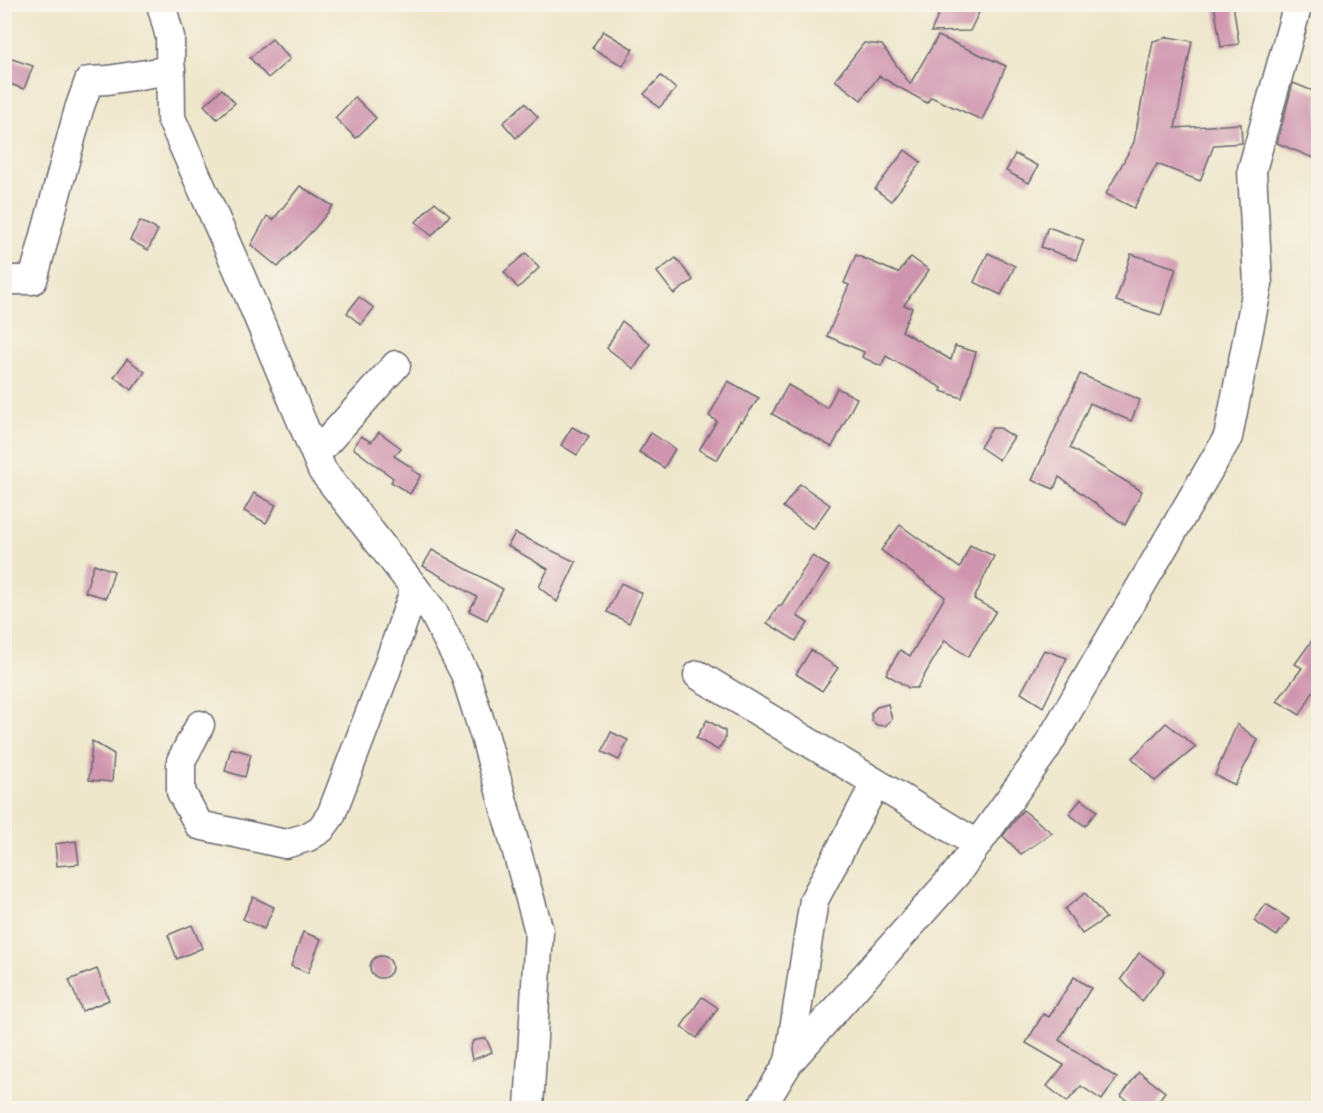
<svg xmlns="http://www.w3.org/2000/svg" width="1323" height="1113" viewBox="0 0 1323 1113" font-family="'Sorts Mill Goudy',serif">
	<rect width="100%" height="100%" fill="#f7f3e8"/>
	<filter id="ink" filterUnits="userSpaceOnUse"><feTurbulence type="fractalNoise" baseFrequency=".0167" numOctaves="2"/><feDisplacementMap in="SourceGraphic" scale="12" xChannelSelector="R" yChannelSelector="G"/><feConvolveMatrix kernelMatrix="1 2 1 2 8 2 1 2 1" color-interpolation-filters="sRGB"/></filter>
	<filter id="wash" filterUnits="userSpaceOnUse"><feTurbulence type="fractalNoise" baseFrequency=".008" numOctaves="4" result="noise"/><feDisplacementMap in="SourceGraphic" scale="24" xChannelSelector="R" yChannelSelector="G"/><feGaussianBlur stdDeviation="1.35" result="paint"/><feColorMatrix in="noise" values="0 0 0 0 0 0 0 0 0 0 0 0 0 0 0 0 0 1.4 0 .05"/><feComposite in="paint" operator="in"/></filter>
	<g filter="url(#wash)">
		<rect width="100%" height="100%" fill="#eee7cc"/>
		<g id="blocks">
			<g fill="#cf94ae">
				<polygon points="943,4 968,4 980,10 970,31 931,32"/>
				<polygon points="1214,4 1233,4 1239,44 1221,47"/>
				<polygon points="603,31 633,49 623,66 592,48"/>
				<polygon points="938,36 1006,66 982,120 931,97 927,103 879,76 861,100 835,80 864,43 882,45 910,84"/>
				<polygon points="1168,37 1192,41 1175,128 1241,124 1242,143 1214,145 1200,181 1157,164 1134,208 1106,194 1134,142 1153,41"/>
				<polygon points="272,39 290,59 268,78 250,58"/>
				<polygon points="9,58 33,66 24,89 4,82 4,72"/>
				<polygon points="661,76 676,89 659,108 644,94"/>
				<polygon points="1293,83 1318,93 1318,160 1277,143"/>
				<polygon points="222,89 235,103 217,119 204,105"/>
				<polygon points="355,97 376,118 356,138 335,118"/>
				<polygon points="525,103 538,117 516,138 503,123"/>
				<polygon points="905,150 921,162 891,201 875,189"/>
				<polygon points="1015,154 1038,166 1029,183 1006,171"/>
				<polygon points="300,186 333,206 316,227 278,267 251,245 267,216 273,220"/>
				<polygon points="435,202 450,215 432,236 416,222"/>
				<polygon points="140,221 158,230 148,250 130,240"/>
				<polygon points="1048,227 1084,240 1076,260 1041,247"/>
				<polygon points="526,253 539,268 518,288 504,272"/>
				<polygon points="988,253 1015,266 1001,295 974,282"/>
				<polygon points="1131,254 1176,268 1161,315 1116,301"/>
				<polygon points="856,255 898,273 911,257 929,270 904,305 912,308 902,331 951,360 955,346 976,352 962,398 941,391 942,388 886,356 881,366 862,357 864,352 827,336 849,285 844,283"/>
				<polygon points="676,258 693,280 674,294 657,272"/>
				<polygon points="359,297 374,308 361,325 347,313"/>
				<polygon points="622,321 650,344 634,369 607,348"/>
				<polygon points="127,359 145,372 132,390 114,377"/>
				<polygon points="1080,374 1140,400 1131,421 1090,403 1070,448 1142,491 1125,525 1059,477 1054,489 1032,480"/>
				<polygon points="728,381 759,398 742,422 740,421 717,460 699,450 717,421 709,416"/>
				<polygon points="788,385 827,408 837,388 857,398 832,447 772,414"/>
				<polygon points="572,427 589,436 577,455 561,445"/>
				<polygon points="992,428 1000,428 1014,437 999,460 980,447"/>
				<polygon points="379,432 401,448 394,456 413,468 412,470 421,475 410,494 391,482 393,478 353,448 361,436 371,442"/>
				<polygon points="651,433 675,449 664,468 639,452"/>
				<polygon points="800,484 830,505 813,529 783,507"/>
				<polygon points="254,493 276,505 266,523 244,511"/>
				<polygon points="900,525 960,568 970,545 994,556 974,599 996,611 968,657 945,640 917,688 909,688 886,674 900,650 910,656 945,597 881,550"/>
				<polygon points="515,533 576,562 557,602 539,587 548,569 508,546"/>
				<polygon points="432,550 503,589 487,620 469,611 477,597 423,566"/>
				<polygon points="812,556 829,566 797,616 808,623 796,641 767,623 779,605 781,606"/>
				<polygon points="94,564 114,571 106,598 85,592"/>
				<polygon points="621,583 642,593 629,623 607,612"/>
				<polygon points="1318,632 1318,683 1300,715 1277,701 1302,668 1295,664"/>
				<polygon points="811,650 838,668 822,691 796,674"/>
				<polygon points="1044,650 1067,658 1043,707 1021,693"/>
				<polygon points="888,704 892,719 885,726 877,725 872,721 871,713 877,707"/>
				<polygon points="707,720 725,731 725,739 718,750 696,738"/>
				<polygon points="1166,723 1196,747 1155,781 1132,758"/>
				<polygon points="1237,724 1258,740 1235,785 1215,775"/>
				<polygon points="611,732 628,740 619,760 602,752"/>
				<polygon points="92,741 114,754 112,782 89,780"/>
				<polygon points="231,748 251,754 245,777 225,771"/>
				<polygon points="1081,799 1097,811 1085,826 1069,814"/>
				<polygon points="1023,810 1052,833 1021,854 1003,836"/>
				<polygon points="76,841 79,864 57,866 55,844"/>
				<polygon points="1085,893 1106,918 1082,934 1065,909"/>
				<polygon points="253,897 274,907 264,929 243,919"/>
				<polygon points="1266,904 1289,919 1277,936 1254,921"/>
				<polygon points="192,925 202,948 177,959 168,935"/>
				<polygon points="303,932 321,939 308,973 291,966"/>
				<polygon points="1139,953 1165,971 1142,1001 1121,979"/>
				<circle cx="381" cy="967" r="11"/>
				<polygon points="97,969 109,1000 82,1011 69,980"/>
				<polygon points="1074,977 1091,988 1059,1040 1117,1078 1102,1100 1081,1086 1067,1102 1047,1086 1064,1065 1026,1043 1043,1014 1049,1017"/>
				<polygon points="702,997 718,1008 697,1038 681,1027"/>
				<polygon points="486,1038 492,1052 472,1060 470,1049 473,1041"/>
				<polygon points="1139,1072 1165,1092 1153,1108 1137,1108 1121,1096"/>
			</g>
		</g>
	</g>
	<g filter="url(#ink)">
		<use href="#blocks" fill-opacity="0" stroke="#69676e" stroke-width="1.5"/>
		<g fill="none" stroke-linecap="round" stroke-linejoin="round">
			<defs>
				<g id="street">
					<polyline points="161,4 170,37 171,118 242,279 322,470 432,610 465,674 485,737 539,931 529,1108"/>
					<polyline points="4,280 33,280 79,109 89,81 108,80 171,70"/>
					<polyline points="316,454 396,365"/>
					<polyline points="698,675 977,844"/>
					<polyline points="200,725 181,761 181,792 199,825 285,844 308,837 321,829 331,815 386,671 415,588"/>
					<polyline points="789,1062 814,900 875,784"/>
					<polyline points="761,1108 789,1062 956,874 1045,750 1228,437 1258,284 1252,170 1298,4"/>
				</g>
			</defs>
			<use href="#street" stroke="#69676e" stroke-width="31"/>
			<use href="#street" stroke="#fff" stroke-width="28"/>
		</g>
	</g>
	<rect width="1323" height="1113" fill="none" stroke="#f7f3e8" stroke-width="24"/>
</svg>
